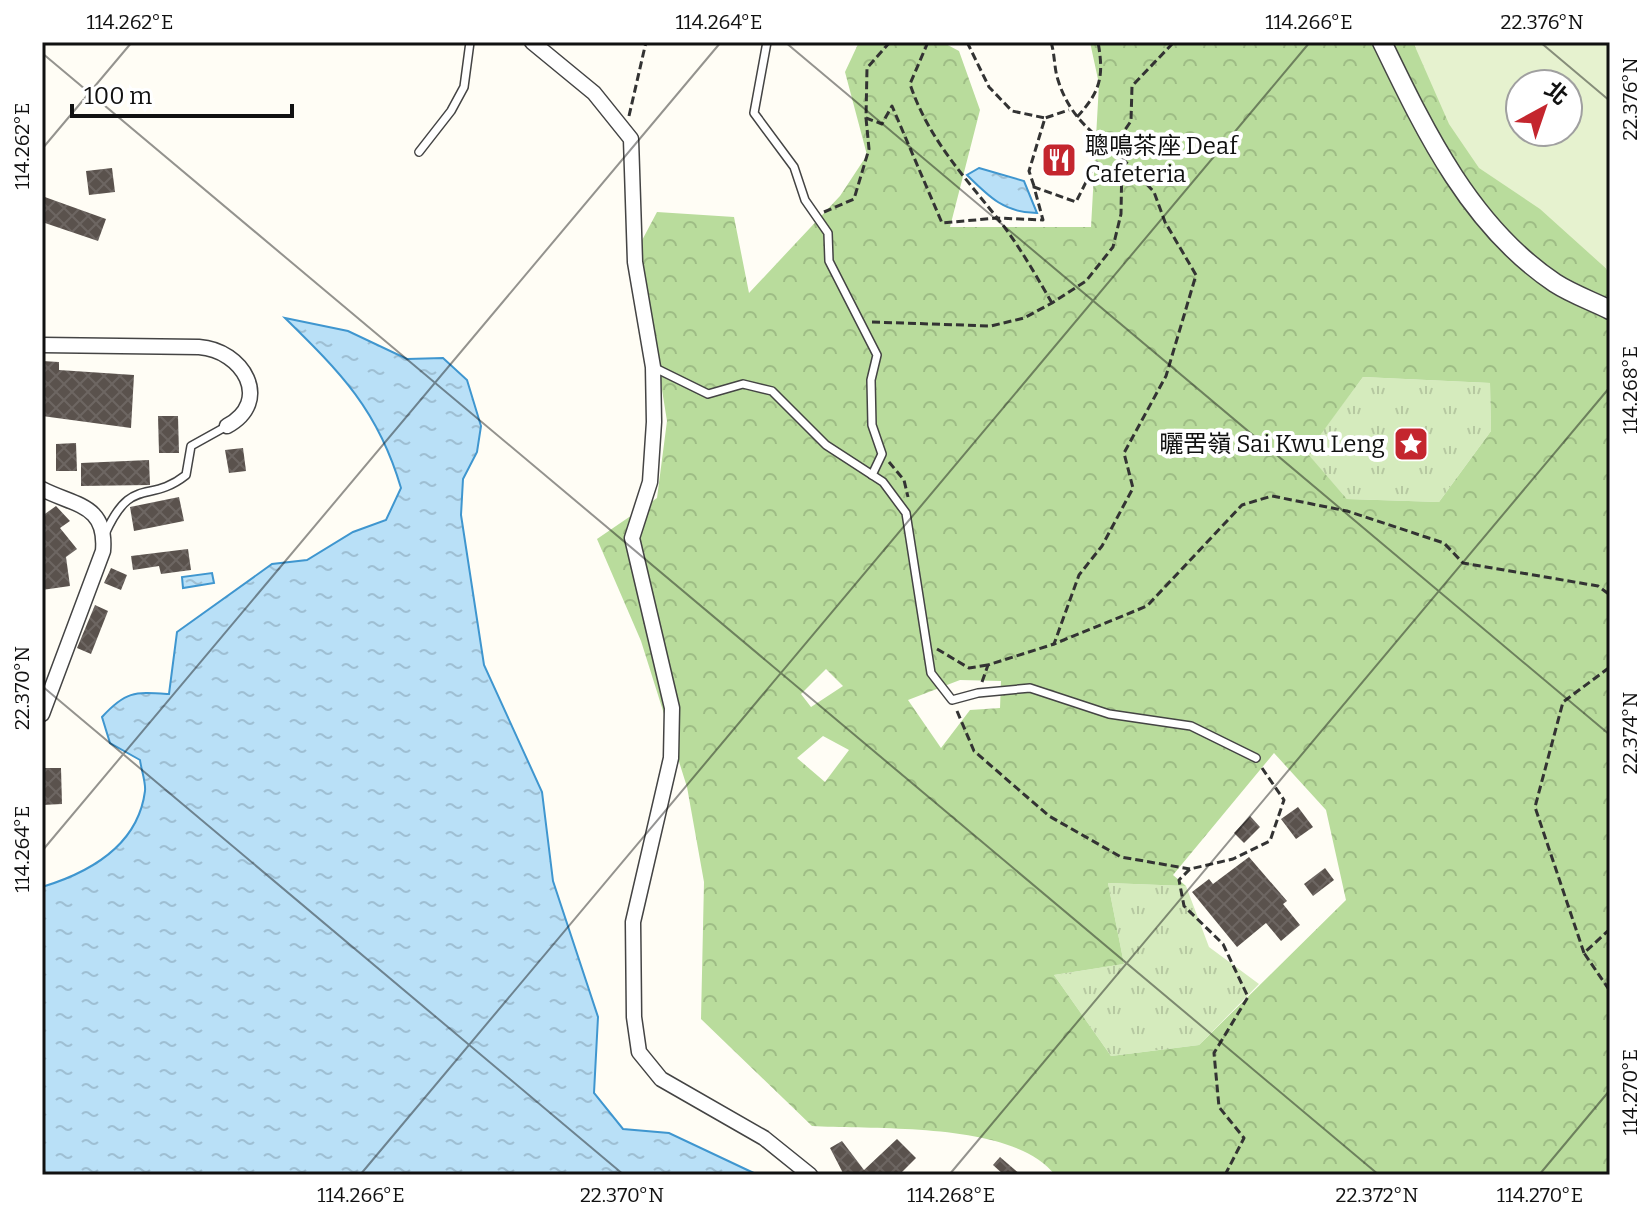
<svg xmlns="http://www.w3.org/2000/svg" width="1652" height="1217" viewBox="0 0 1652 1217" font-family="Bitter,'Noto Sans TC',serif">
	<defs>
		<pattern id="grass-tufts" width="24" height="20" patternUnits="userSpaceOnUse" patternTransform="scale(2)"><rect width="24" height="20" fill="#d5ebbd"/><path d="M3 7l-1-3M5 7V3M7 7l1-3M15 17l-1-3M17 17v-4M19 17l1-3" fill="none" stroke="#b6c8a1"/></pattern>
		<pattern id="forest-crowns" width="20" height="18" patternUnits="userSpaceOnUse" patternTransform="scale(2)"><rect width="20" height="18" fill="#b9dc9c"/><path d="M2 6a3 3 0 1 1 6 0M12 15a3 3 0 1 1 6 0" fill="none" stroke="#9ebc85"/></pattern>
		<pattern id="water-ripples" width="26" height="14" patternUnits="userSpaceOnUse" patternTransform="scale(2)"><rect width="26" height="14" fill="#b9e0f7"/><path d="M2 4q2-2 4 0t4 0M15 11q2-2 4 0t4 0" fill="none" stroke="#9ebfd3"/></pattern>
		<pattern id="building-cross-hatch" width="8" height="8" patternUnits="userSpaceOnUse" patternTransform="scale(2)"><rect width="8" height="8" fill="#5a524d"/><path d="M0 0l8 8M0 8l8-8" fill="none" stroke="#6d6662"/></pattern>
	</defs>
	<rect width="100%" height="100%" fill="#fffdf5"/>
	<g fill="url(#grass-tufts)">
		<polygon points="1363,377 1490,383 1491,431 1439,502 1347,499 1306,453"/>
		<polygon points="1108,883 1186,886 1209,947 1259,984 1199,1045 1111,1056 1054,975 1124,964"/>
	</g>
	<path fill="url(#forest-crowns)" fill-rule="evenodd" d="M859,42H942L959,51L980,110L950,227H1091L1099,84L1090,42H1610L1602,259L1610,277V1175H1055C1013,1121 877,1130 812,1126L701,1019L704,882L687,787L641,641L597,539L657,498L667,421L639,246L657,212L734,217L749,293L840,196L867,155L845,72ZM1520,84H1568V132H1520ZM1363,377L1490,383L1491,431L1439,502L1347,499L1307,453ZM826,669L843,686L811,707L801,694ZM960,680L1001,681L1000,708L970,710L941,748L908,700ZM823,736L849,750L825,782L797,758ZM1274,753L1326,810L1346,900L1199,1045L1111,1056L1054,975L1124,964L1108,883L1186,886L1173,875Z"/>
	<path fill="#e6f2cf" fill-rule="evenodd" d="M1413,42H1610V272L1540,209L1479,168L1449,124ZM1520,84H1568V132H1520Z"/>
	<g fill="url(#water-ripples)" stroke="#3f96cf" stroke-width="2">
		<path d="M979,168L1024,181L1037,213C1005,213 989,197 967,175Z"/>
		<path d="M285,318L348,331L407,359L443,358L467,380L481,426L477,452L463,479L461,515L484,665L542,792L553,881L598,1017L594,1093L623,1129L669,1133L758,1175H42V887C88,873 138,846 145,791C146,782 141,769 140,760L110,743L102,717C126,691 134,692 169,694L177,632L272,564L307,560L353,532L386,520L401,488C378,410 341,373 285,318Z"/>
		<polygon points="212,573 214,583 183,588 182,577"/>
	</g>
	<g fill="url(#building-cross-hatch)">
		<polygon points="112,168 115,192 89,195 86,171"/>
		<polygon points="42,196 106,219 98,241 42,222"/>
		<polygon points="42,361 59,362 59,370 134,375 131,428 42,416"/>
		<polygon points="158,416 178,416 179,453 159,453"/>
		<polygon points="76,443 77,471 56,471 56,444"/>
		<polygon points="243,448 246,471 229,473 225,450"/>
		<polygon points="149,460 150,485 81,486 81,463"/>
		<polygon points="179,497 184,521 134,531 130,507"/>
		<polygon points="56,506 70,521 60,528 77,549 66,557 70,586 42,590 42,516"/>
		<polygon points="188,549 191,570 161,574 159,566 133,570 131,556"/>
		<polygon points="111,568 127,575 121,590 104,583"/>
		<polygon points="95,605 108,611 91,654 77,648"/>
		<polygon points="42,768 61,768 62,804 42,805"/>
		<polygon points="1298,807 1313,827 1296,839 1281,819"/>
		<polygon points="1250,816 1260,827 1244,843 1234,833"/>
		<polygon points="1249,857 1287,901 1283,904 1300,925 1281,941 1266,923 1237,947 1192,892 1209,879 1213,884"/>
		<polygon points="1325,868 1334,880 1313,896 1304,884"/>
		<polygon points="897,1139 916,1158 899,1175 844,1175 830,1148 842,1141 864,1170"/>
		<polygon points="1000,1157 1021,1175 1004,1175 993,1165"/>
	</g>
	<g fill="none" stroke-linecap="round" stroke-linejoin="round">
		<defs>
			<g id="service">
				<polyline points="767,42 754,113 794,167 805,200 828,233 829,261 877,355 871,380 872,425 882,454 872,475"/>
				<polyline points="419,152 451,111 464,87 470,42"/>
				<polyline points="653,367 708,394 743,384 772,391 826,445 883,482 906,513 931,673 952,700 978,693 1030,688 1109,714 1191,726 1256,758"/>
				<path d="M105,534C132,474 148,505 186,475L191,446L227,426"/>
			</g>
			<g id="minor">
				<polyline points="532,42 594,93 631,139 635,262 653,367 654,422 650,482 632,538 672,708 671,758 633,922 634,1017 639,1052 661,1079 764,1138 810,1175"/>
				<path d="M42,345L199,347C243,350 273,401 227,426"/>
				<path d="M42,489C75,506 107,504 103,551L42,714"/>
			</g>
			<path id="tertiary" d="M1382,42C1425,131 1470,226 1555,283C1572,294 1592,301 1610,310"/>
		</defs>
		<use href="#service" stroke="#444" stroke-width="10"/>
		<use href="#minor" stroke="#444" stroke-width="17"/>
		<use href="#tertiary" stroke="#444" stroke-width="21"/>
		<g stroke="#333" stroke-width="3" stroke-dasharray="8 4" stroke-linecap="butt">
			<polyline points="890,42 867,68 866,118 882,124 892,106 942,223 997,218 1043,220 1034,187 1076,202 1094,166 1110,147"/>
			<path d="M928,42L910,84C928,138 963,175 998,219C1019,245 1035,274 1052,303"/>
			<polyline points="967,42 989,87 1012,111 1045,118"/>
			<polyline points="629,116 646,42"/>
			<path d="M1077,117C1101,91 1104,76 1098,42"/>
			<polyline points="1112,149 1131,121 1132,86 1174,42"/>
			<polyline points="1122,158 1154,192 1165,222 1196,275 1166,376 1124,453 1133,488 1102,546 1079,575 1054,644 1147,606 1242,505 1272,496 1347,511 1444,543 1463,563 1598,586 1610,595"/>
			<polyline points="1034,186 1029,171 1045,118 1069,110"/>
			<polyline points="824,212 854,199 869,149 866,118"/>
			<path d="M872,322L991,326L1024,318L1052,303L1086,281L1113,247L1121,214L1122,158C1092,132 1070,118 1058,80C1054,68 1055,55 1051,42"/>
			<polyline points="889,462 904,480 908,497"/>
			<polyline points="937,649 969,668 988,665"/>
			<polyline points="982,682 988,665 1054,644"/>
			<polyline points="957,711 974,751 1049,816 1121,857 1190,869"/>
			<polyline points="1610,929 1584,953 1610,991"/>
			<polyline points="1584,953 1535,807 1563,702 1610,667"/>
			<polyline points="1225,1175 1244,1138 1219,1107 1214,1053 1248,997 1223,944 1184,906 1179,880 1190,869 1233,859 1270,841 1284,800 1262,768"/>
		</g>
		<use href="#service" stroke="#fff" stroke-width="7"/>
		<use href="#minor" stroke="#fff" stroke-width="14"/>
		<use href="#tertiary" stroke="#fff" stroke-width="18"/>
	</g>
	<path fill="none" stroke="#111" stroke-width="2" stroke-opacity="0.45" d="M785,42L1610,735M1540,42L1610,101M42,53L1379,1175M42,149L132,42M42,686L624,1175M42,851L721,42M360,1175L1310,42M949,1175L1610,387M1539,1175L1610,1090"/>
	<defs>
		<symbol id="restaurant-square" viewBox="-11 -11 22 22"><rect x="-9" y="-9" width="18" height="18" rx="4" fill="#c4262e" stroke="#fff"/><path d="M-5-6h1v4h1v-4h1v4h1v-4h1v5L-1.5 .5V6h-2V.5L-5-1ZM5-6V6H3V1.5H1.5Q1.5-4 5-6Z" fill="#fff"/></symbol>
		<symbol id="sight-square" viewBox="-11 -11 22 22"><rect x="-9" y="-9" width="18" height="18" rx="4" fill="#c4262e" stroke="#fff"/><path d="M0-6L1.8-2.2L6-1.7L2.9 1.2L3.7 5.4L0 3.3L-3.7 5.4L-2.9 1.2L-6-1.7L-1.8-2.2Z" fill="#fff"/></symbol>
	</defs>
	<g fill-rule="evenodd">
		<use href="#restaurant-square" x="1039" y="140" width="40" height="40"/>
		<use href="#sight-square" x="1391" y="424" width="40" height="40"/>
	</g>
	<g text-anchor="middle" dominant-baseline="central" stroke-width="8" stroke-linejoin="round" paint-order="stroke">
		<g font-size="24" fill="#111" stroke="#fff" text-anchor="start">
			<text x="1085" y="146">聰鳴茶座 Deaf<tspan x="1085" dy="28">Cafeteria</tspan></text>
			<text x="1385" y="444" text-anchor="end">曬罟嶺 Sai Kwu Leng</text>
		</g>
	</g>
	<rect width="1652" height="1217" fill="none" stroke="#ffffff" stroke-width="88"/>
	<g transform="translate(1544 108) rotate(40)"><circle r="38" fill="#ffffff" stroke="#a0a0a0" stroke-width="2"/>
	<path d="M0-6L14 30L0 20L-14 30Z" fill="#c4262e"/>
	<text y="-12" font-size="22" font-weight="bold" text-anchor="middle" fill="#111111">北</text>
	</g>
	<path d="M72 104v12h220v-12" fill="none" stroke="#111111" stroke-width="4"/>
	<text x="84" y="104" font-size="24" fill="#111111" stroke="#ffffff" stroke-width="6" paint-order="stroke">100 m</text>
	<rect x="44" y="44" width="1564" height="1129" fill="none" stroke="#111" stroke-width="3"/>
	<g font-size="20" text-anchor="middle" fill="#111">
		<text x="130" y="29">114.262°E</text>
		<text x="719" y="29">114.264°E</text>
		<text x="1309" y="29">114.266°E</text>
		<text x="1542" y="29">22.376°N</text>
		<text transform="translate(1630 99) rotate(-90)" y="7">22.376°N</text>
		<text transform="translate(22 146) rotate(-90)" y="7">114.262°E</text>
		<text transform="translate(1630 390) rotate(-90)" y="7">114.268°E</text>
		<text transform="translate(22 688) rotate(-90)" y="7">22.370°N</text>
		<text transform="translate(1630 733) rotate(-90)" y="7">22.374°N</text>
		<text transform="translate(22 849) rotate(-90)" y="7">114.264°E</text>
		<text transform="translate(1630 1092) rotate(-90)" y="7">114.270°E</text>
		<text x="361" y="1202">114.266°E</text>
		<text x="622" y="1202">22.370°N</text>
		<text x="951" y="1202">114.268°E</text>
		<text x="1377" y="1202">22.372°N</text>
		<text x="1540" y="1202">114.270°E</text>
	</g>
</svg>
